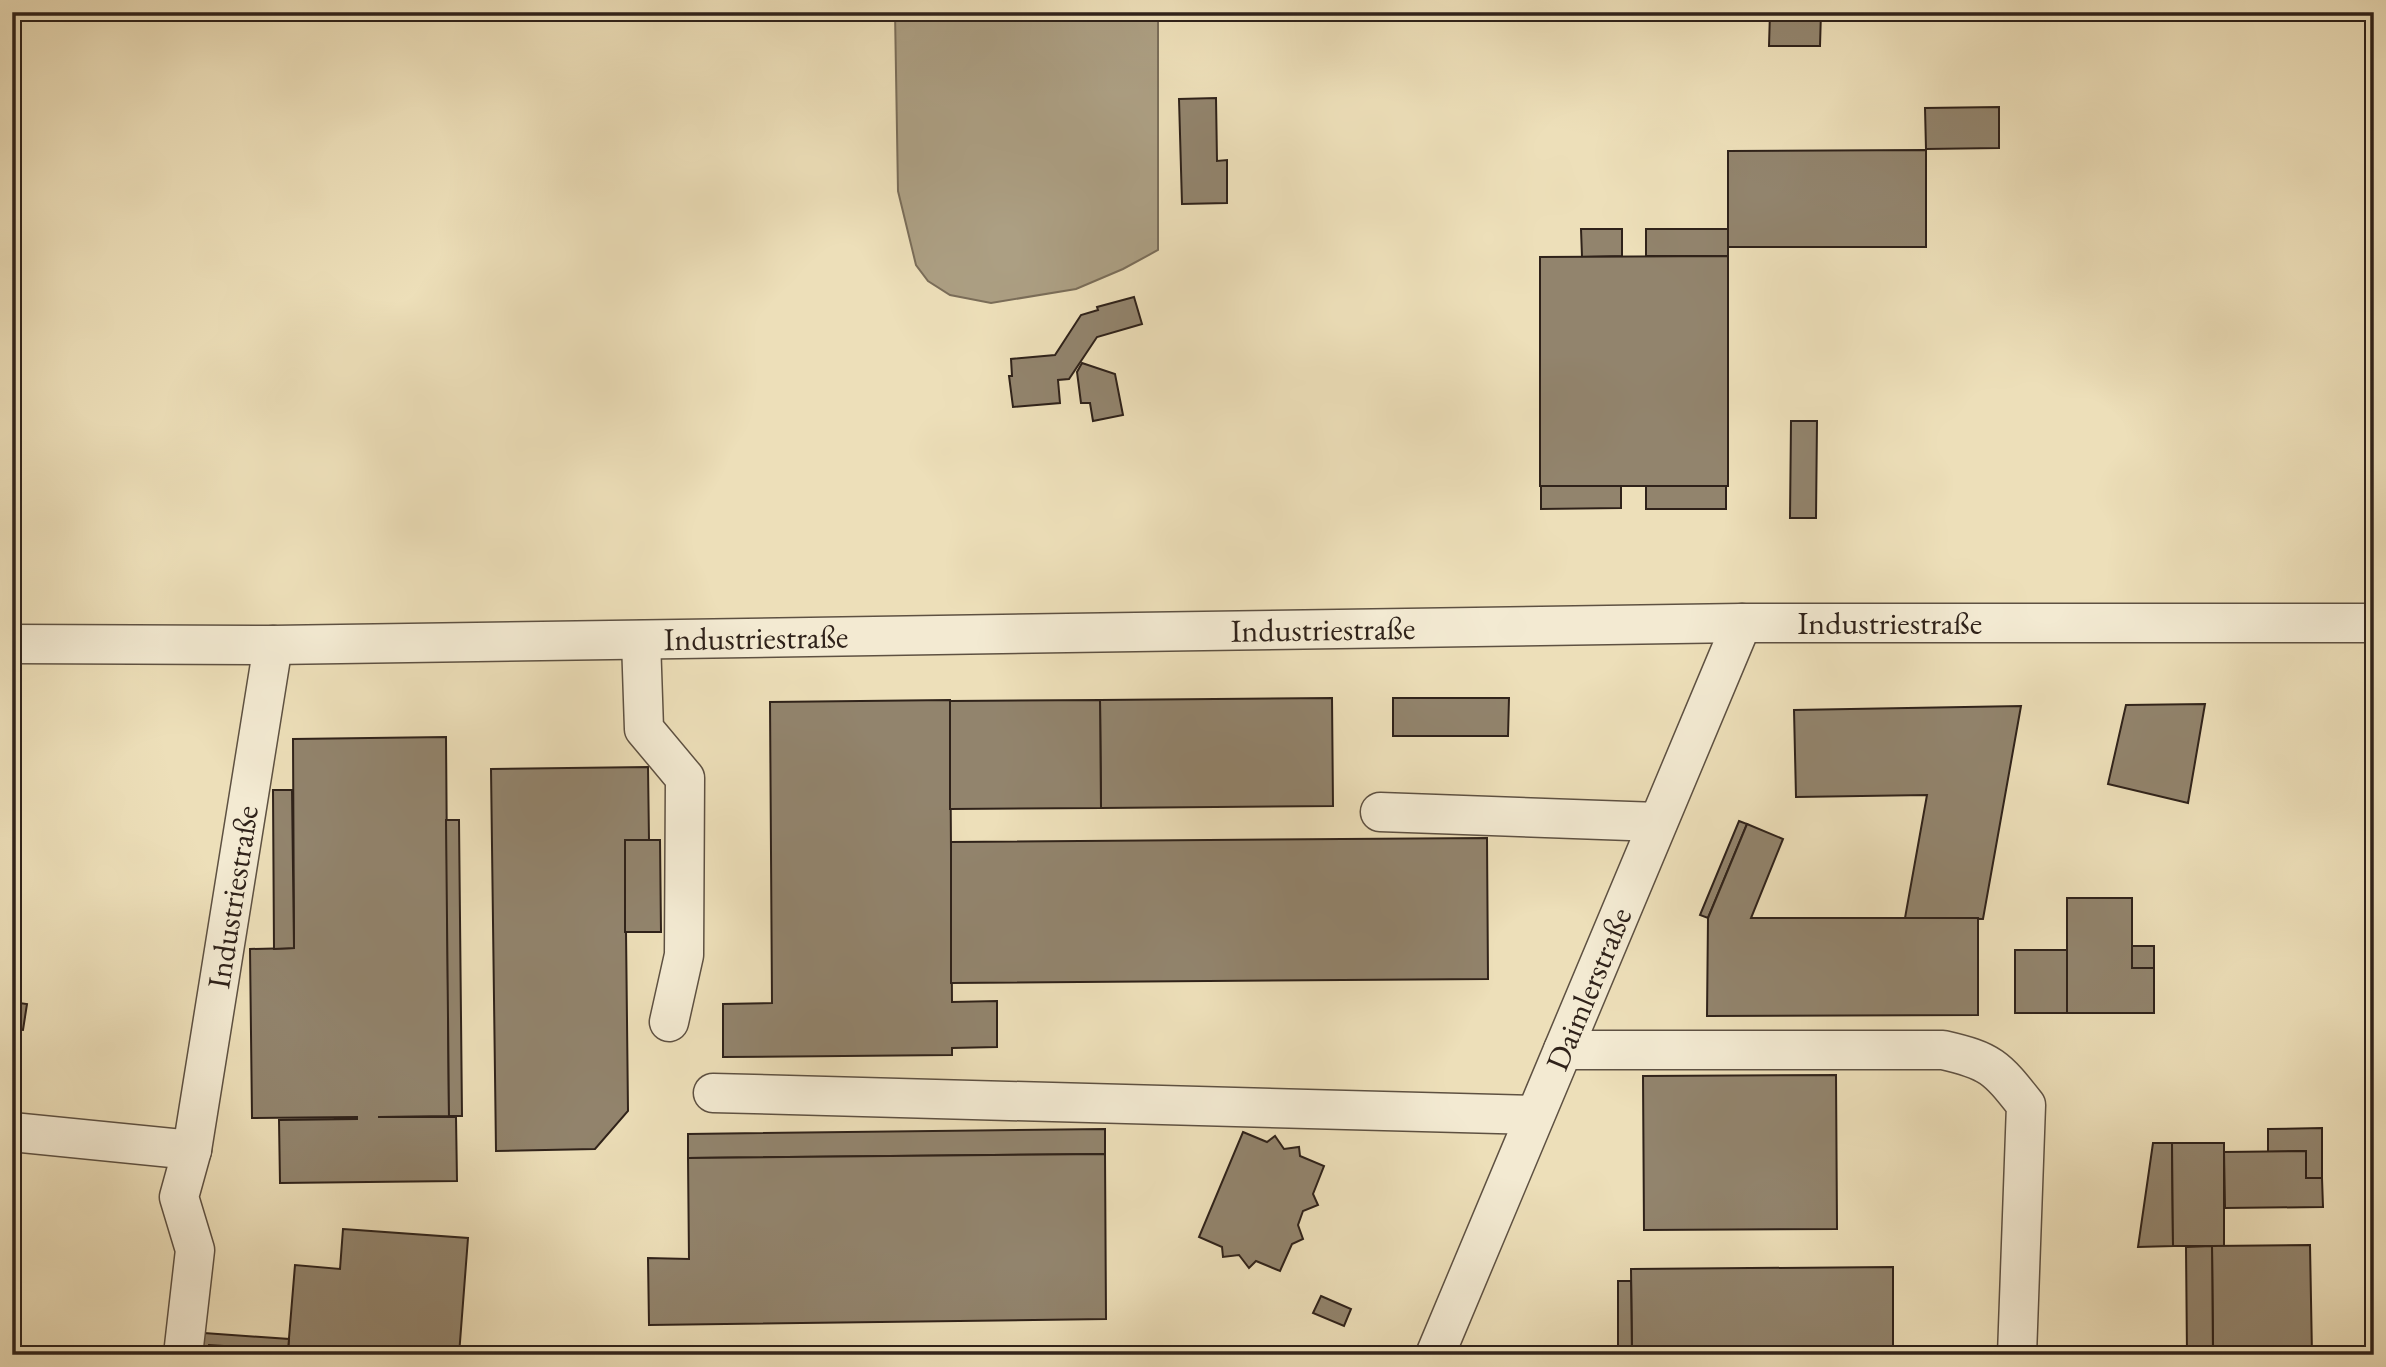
<svg xmlns="http://www.w3.org/2000/svg" width="2386" height="1367" viewBox="0 0 2386 1367" font-family="'EB Garamond',serif">
	<rect width="100%" height="100%" fill="#eddfb9"/>
	<filter id="stains"><feTurbulence type="fractalNoise" baseFrequency=".00286" numOctaves="4"/><feColorMatrix values="0 0 0 0 .2 0 0 0 0 .09 0 0 0 0 .02 0 0 0 .5 -.17"/></filter>
	<radialGradient id="worn" r=".72"><stop offset=".6" stop-color="#630" stop-opacity="0"/><stop offset="1" stop-color="#630" stop-opacity=".3"/></radialGradient>
	<polygon fill="#ac9f83" stroke="#7a6d59" stroke-width="2" points="895,12 1158,12 1158,250 1123,269 1076,289 991,303 950,295 928,281 916,265 898,191"/>
	<g fill="#92846d" stroke="#2f221a" stroke-width="2">
		<polygon points="1770,12 1821,12 1820,46 1769,46"/>
		<polygon points="1216,98 1217,161 1227,160 1227,203 1182,204 1179,99"/>
		<polygon points="1999,107 1999,148 1926,149 1925,108"/>
		<polygon points="1926,150 1926,247 1728,247 1728,151"/>
		<polygon points="1581,229 1622,229 1622,256 1582,257"/>
		<rect x="1646" y="229" width="82" height="27"/>
		<polygon points="1728,256 1728,486 1540,486 1540,257"/>
		<polygon points="1134,297 1142,324 1097,337 1069,379 1058,380 1060,403 1013,407 1009,376 1012,376 1011,359 1055,355 1081,315 1098,310 1097,307"/>
		<polygon points="1082,363 1115,374 1123,415 1093,421 1090,403 1081,403 1077,372"/>
		<polygon points="1791,421 1817,421 1816,518 1790,518"/>
		<polygon points="1541,486 1621,486 1621,508 1541,509"/>
		<rect x="1646" y="486" width="80" height="23"/>
		<polygon points="1332,698 1333,806 1101,808 1100,700"/>
		<polygon points="1393,698 1509,698 1508,736 1393,736"/>
		<polygon points="950,700 952,1002 997,1001 997,1047 952,1048 952,1055 723,1057 723,1004 772,1003 770,702"/>
		<polygon points="1100,700 1101,808 950,809 950,701"/>
		<polygon points="2205,704 2188,803 2108,784 2126,705"/>
		<polygon points="2021,706 1983,919 1905,918 1927,795 1796,797 1794,710"/>
		<polygon points="446,737 449,1116 378,1117 456,1117 457,1181 280,1183 279,1120 357,1119 357,1117 252,1118 250,949 294,948 293,739"/>
		<polygon points="648,767 649,840 625,840 628,1111 595,1149 496,1151 491,769"/>
		<polygon points="273,790 292,790 294,948 274,949"/>
		<polygon points="446,820 459,820 462,1116 449,1116"/>
		<polygon points="1739,821 1747,824 1708,918 1700,915"/>
		<polygon points="1747,824 1783,839 1751,918 1978,918 1978,1015 1707,1016 1708,918"/>
		<polygon points="1487,838 1488,979 951,983 951,842"/>
		<polygon points="625,840 660,840 661,932 625,932"/>
		<polygon points="2067,898 2132,898 2132,968 2154,968 2154,1013 2067,1013"/>
		<rect x="2132" y="946" width="22" height="22"/>
		<rect x="2015" y="950" width="52" height="63"/>
		<polygon points="12,1002 27,1004 23,1030 12,1029"/>
		<polygon points="1836,1075 1837,1229 1644,1230 1643,1076"/>
		<polygon points="2322,1128 2322,1178 2306,1178 2306,1151 2268,1152 2268,1129"/>
		<polygon points="1105,1129 1105,1154 688,1158 688,1134"/>
		<polygon points="1243,1132 1267,1142 1275,1136 1284,1149 1299,1147 1300,1156 1324,1166 1313,1194 1318,1205 1303,1211 1298,1225 1303,1239 1292,1244 1280,1271 1256,1261 1249,1268 1239,1255 1223,1257 1222,1247 1199,1237"/>
		<polygon points="2153,1143 2172,1143 2173,1246 2138,1247"/>
		<polygon points="2172,1143 2224,1143 2224,1246 2173,1246"/>
		<polygon points="2306,1151 2306,1178 2322,1178 2323,1207 2225,1208 2224,1152"/>
		<polygon points="1105,1154 1106,1319 649,1325 648,1258 689,1259 688,1158"/>
		<polygon points="343,1229 468,1238 459,1355 208,1355 209,1345 288,1350 295,1265 340,1269"/>
		<polygon points="2310,1245 2312,1355 2213,1355 2212,1246"/>
		<polygon points="2212,1246 2213,1355 2187,1355 2186,1247"/>
		<polygon points="1893,1267 1893,1355 1632,1355 1631,1269"/>
		<polygon points="1618,1281 1631,1281 1632,1355 1618,1355"/>
		<polygon points="1321,1296 1351,1309 1344,1326 1313,1313"/>
		<polygon points="204,1333 289,1339 288,1350 209,1345 208,1355 202,1355"/>
	</g>
	<g fill="none" stroke-linecap="round" stroke-linejoin="round">
		<defs>
			<g id="minor">
				<polyline points="641,640 644,729 685,778 684,955 669,1022"/>
				<path id="s1" d="M12,644L273,645L1742,623H2374"/>
				<polyline points="1380,812 1658,822"/>
				<path d="M1563,1050H1943C1991,1061 1996,1067 2026,1105L2017,1355"/>
				<polyline points="713,1093 1535,1115"/>
				<polyline points="12,1132 192,1150"/>
				<path id="s2" d="M183,1355L195,1250L179,1197L192,1150L273,645"/>
				<path id="s3" d="M1435,1355L1742,623"/>
			</g>
		</defs>
		<use href="#minor" stroke="#5e5142" stroke-width="41"/>
		<use href="#minor" stroke="#f3ead2" stroke-width="38"/>
	</g>
	<g text-anchor="middle" dominant-baseline="central" stroke-width="5" stroke-linejoin="round" paint-order="stroke">
		<g font-size="32" fill="#2f221a" stroke="#f3ead2">
			<text stroke="none"><textPath href="#s1" startOffset="1878">Industriestraße</textPath></text>
			<text stroke="none"><textPath href="#s1" startOffset="1311">Industriestraße</textPath></text>
			<text stroke="none"><textPath href="#s1" startOffset="744">Industriestraße</textPath></text>
			<text stroke="none"><textPath href="#s2" startOffset="466">Industriestraße</textPath></text>
			<text stroke="none"><textPath href="#s3" startOffset="397">Daimlerstraße</textPath></text>
		</g>
	</g>
	<rect width="2386" height="1367" fill="none" stroke="#eddfb9" stroke-width="42"/>
	<rect x="14" y="14" width="2358" height="1339" fill="none" stroke="#2f221a" stroke-width="3.5"/>
	<rect x="21" y="21" width="2344" height="1325" fill="none" stroke="#2f221a" stroke-width="2"/>
	<rect width="100%" height="100%" filter="url(#stains)"/>
	<rect width="100%" height="100%" fill="url(#worn)"/>
</svg>
